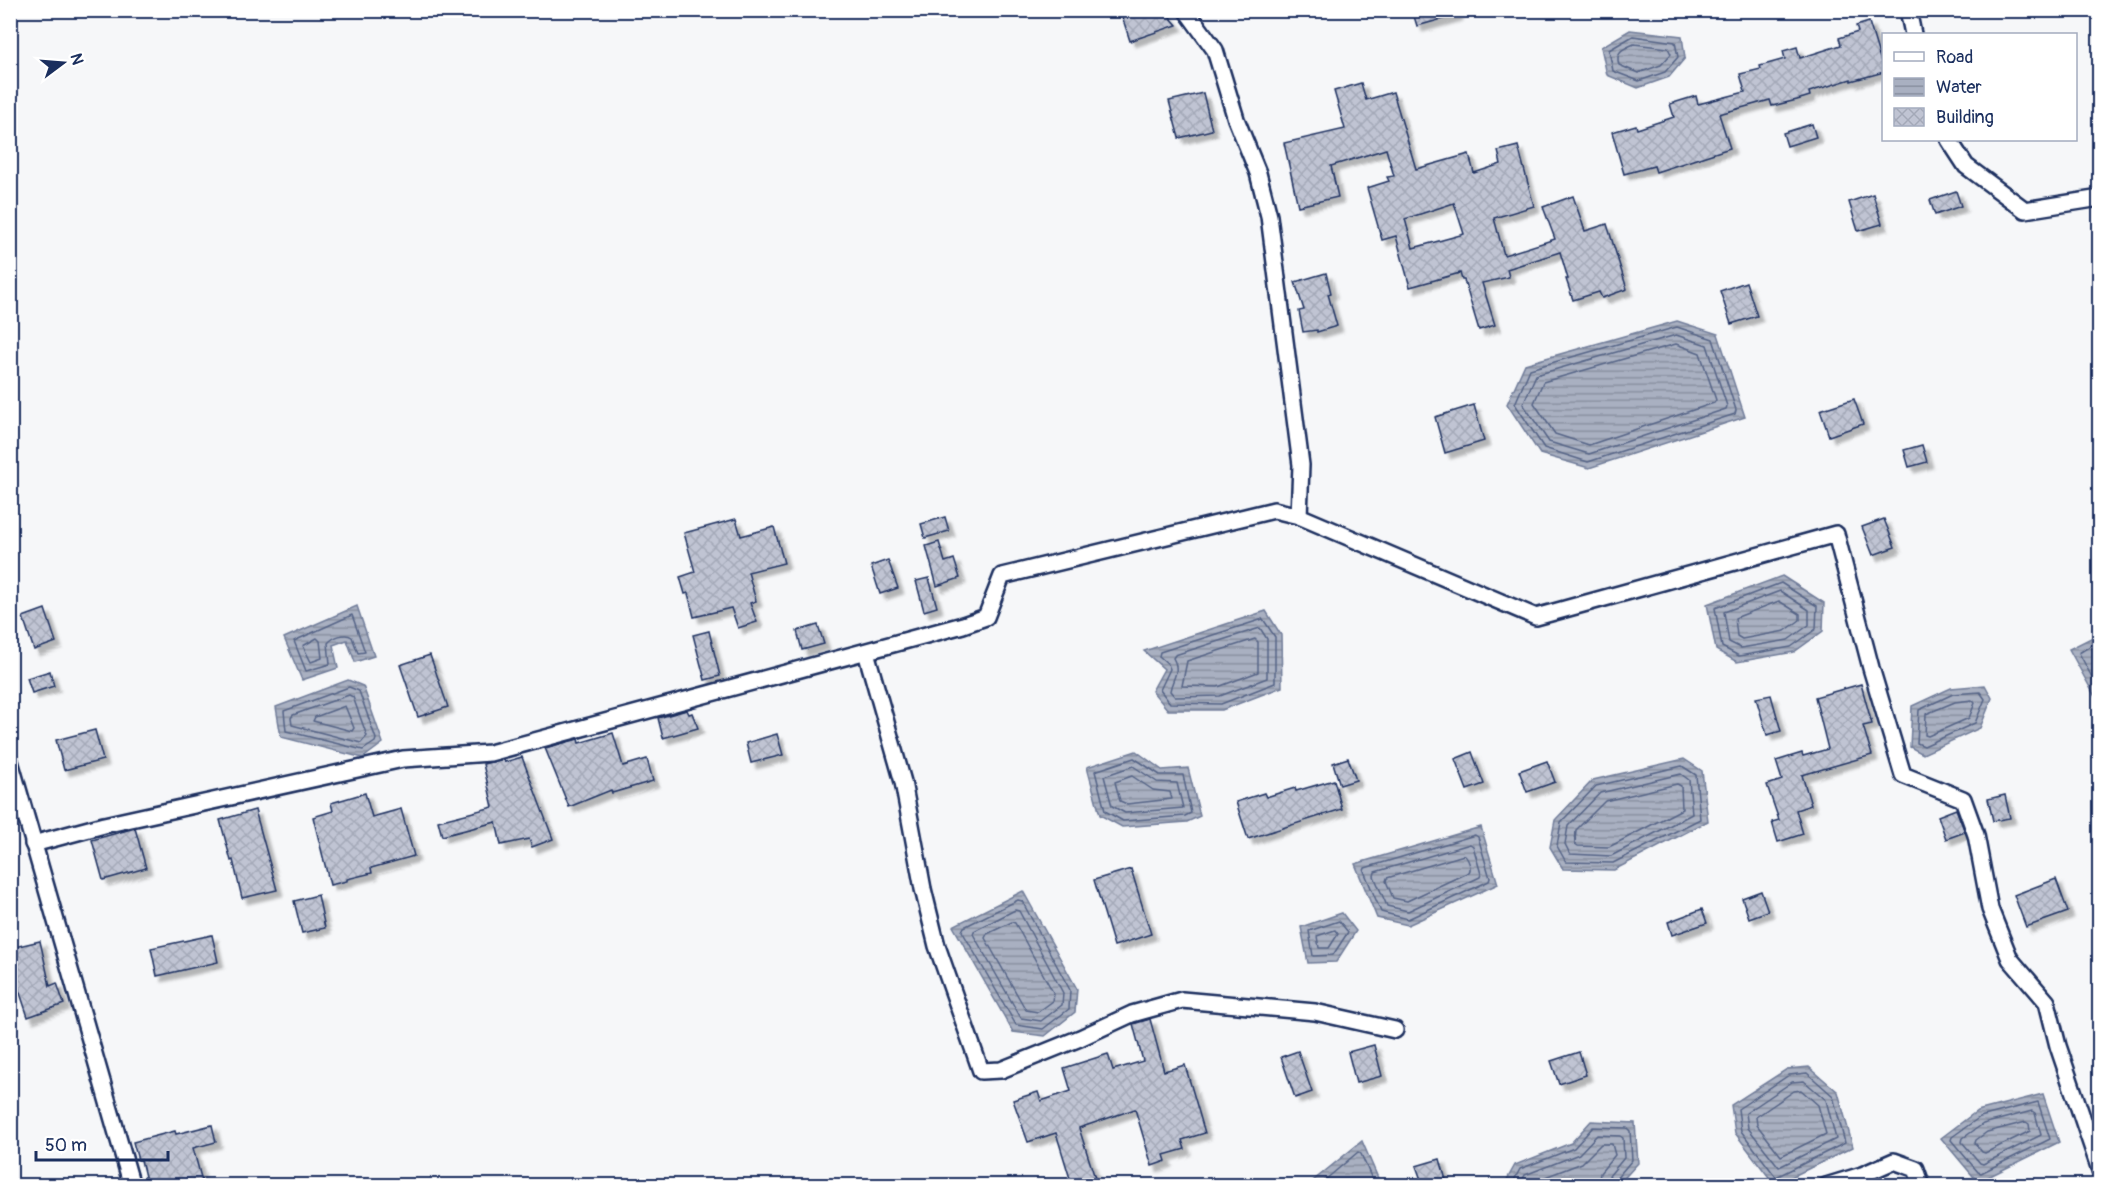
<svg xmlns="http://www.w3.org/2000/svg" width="2110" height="1196" viewBox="0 0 2110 1196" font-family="Pangolin,sans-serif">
	<defs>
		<pattern id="water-rules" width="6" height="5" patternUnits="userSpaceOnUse" patternTransform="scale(1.5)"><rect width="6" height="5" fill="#a9b0c1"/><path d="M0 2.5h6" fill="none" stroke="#8990a0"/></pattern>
		<pattern id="building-cross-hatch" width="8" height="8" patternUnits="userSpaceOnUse" patternTransform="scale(1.5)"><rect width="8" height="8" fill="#c0c4d3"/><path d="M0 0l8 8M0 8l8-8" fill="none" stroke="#a4a9b8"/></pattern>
		<filter id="shadow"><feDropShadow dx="5.5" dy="5.5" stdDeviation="1.5" flood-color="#0004"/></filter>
	</defs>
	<rect width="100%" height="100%" fill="#f6f7f9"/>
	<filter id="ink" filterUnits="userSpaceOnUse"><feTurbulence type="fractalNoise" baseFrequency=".0167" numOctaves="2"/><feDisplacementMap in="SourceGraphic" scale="12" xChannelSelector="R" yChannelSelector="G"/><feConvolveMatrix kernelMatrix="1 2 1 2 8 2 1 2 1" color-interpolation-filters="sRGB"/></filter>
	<g filter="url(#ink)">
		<g fill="url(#water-rules)" stroke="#707c99" stroke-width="1.5">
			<polygon points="1630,30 1682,36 1685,58 1669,77 1638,88 1607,75 1601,47"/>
			<polygon points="1677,321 1718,334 1745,417 1589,468 1540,454 1507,404 1525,364"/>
			<polygon points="1782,576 1824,603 1823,631 1794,652 1737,662 1716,650 1707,604"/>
			<polygon points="357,606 374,656 355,662 347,640 333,645 338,668 302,680 284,638"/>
			<polygon points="1266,611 1281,635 1282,687 1222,710 1168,710 1152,691 1164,669 1144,651"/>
			<polygon points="2099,634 2099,704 2069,649"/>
			<polygon points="348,680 363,686 383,743 363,758 281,737 276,707"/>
			<polygon points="1985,685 1992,698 1980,728 1923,754 1910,747 1912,706 1951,688"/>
			<polygon points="1136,751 1162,770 1188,768 1200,816 1187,822 1122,827 1100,815 1087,767"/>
			<polygon points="1684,759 1702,771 1708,821 1614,870 1563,869 1550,847 1555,820 1593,780"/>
			<polygon points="1481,827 1498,884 1408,925 1377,918 1355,864"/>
			<polygon points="1023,891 1077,989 1075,1012 1045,1036 1013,1032 953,926"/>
			<polygon points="1342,913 1356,931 1336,962 1308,963 1301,927"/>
			<polygon points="1809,1067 1838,1092 1853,1147 1775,1185 1735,1133 1731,1105 1787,1069"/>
			<polygon points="2043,1094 2059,1142 1978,1182 1941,1138 1977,1111"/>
			<polygon points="1591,1121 1635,1123 1638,1163 1618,1185 1504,1185 1515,1165 1571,1143"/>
			<polygon points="1362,1141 1381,1185 1308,1185"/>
		</g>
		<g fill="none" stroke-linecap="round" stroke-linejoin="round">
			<g stroke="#546386" stroke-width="1.5">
				<polygon points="1633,36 1675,42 1678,57 1665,72 1639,81 1613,71 1609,50"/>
				<path d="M1634,44L1668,48L1671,54L1661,65L1638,73L1619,65C1615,52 1622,49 1634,44Z"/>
				<polygon points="1677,327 1713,339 1736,410 1735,414 1588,462 1544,448 1515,404 1530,369"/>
				<polygon points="1676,335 1707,345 1727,406 1726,409 1589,454 1549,442 1523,404 1536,375"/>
				<polygon points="1676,344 1700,353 1716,400 1714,403 1589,445 1555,434 1534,403 1543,382"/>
				<polygon points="1781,583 1817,606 1816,629 1791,647 1739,656 1722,647 1715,608"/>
				<polygon points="1780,591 1809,610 1809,625 1788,640 1741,648 1729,642 1724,612"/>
				<polygon points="1779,601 1800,614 1800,620 1785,631 1742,639 1737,636 1735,618"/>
				<path d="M352,615L365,652L358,653L352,637C345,632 333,637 328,643L330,664L306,671L294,641Z"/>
				<polygon points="1263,619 1275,637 1275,683 1221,704 1170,703 1160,690 1170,669 1168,664 1159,656 1160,652"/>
				<path d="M1260,628L1267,639V678L1220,696L1175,697L1170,691C1172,678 1181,672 1173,658L1175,655Z"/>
				<polygon points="317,638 320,641 322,658 311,662 303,646"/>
				<polygon points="1255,639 1258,642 1258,672 1218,687 1182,686 1187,661"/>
				<polyline points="2100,640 2079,653 2100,692"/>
				<polygon points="349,687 359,691 376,739 375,742 363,750 286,731 284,711"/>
				<polygon points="1980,692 1985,699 1975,723 1924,746 1917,743 1919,710 1953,694"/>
				<polygon points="349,695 353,697 367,736 361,743 292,725 291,718 293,715"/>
				<polygon points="1972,700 1975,703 1969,718 1928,736 1925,735 1926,714 1955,702"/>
				<polygon points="345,706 354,728 352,731 313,721 315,717"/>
				<polygon points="1134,758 1160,775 1183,775 1191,813 1185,816 1123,821 1105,811 1095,771"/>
				<polygon points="1133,766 1157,782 1177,783 1183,808 1125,813 1112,806 1104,776"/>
				<polygon points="1682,766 1696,775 1700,819 1613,863 1566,862 1557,846 1561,822 1596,786"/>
				<polygon points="1681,774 1689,780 1692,814 1611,856 1570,854 1565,844 1568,826 1600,793"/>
				<polygon points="1132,776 1153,790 1170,792 1172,799 1127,804 1120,801 1115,782"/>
				<polygon points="1677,784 1681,786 1682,809 1609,847 1578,846 1575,844 1576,830 1605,801"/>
				<polygon points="1475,835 1478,837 1490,878 1489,881 1408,919 1381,912 1364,871 1365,868"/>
				<polygon points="1470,844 1473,846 1481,874 1480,877 1408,911 1387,906 1374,876 1375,872"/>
				<path d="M1464,855C1468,858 1472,868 1469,872L1407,901L1393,898L1386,881L1387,878Z"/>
				<polygon points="1018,900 1022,901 1070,990 1069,1009 1043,1029 1016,1025 962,931 964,927"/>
				<polygon points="1015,910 1019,911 1063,993 1062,1005 1041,1021 1021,1018 973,934 974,931"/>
				<polygon points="1339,921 1348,932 1333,955 1313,956 1309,931"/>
				<polygon points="1012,922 1015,923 1054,994 1053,1001 1038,1012 1026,1010 985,938 987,934"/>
				<polygon points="1335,930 1338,934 1329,948 1319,948 1317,936"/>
				<polygon points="1807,1073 1833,1096 1845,1143 1776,1177 1741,1131 1738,1109 1789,1075"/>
				<polygon points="1804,1081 1826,1100 1836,1139 1779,1167 1748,1128 1746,1113 1792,1082"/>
				<polygon points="1801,1090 1818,1105 1826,1134 1781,1156 1757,1125 1756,1117 1794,1091"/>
				<polygon points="2038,1102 2050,1139 1981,1173 1978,1172 1951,1140 1952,1137 1980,1117"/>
				<polygon points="2032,1111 2035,1113 2041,1135 1983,1164 1980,1163 1962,1142 1963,1138 1983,1124"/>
				<polygon points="2026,1122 2029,1124 2030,1131 1985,1153 1982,1152 1975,1143 1976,1140 1987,1132"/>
				<polyline points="1318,1186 1358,1152 1361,1154 1375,1186"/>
				<polyline points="1511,1186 1520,1169 1574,1148 1593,1127 1627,1128 1630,1131 1632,1160 1615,1180 1614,1186"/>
				<polyline points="1519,1186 1525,1175 1579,1154 1597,1135 1620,1136 1623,1138 1624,1158 1609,1176 1607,1186"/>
				<polyline points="1529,1186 1532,1182 1582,1163 1601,1144 1612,1144 1615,1155 1600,1173 1598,1186"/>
			</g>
		</g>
		<g fill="url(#building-cross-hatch)" stroke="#1b2f5e" stroke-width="1.5" fill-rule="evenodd" filter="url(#shadow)">
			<polygon points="1120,10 1164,10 1177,25 1130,41"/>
			<polygon points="1421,10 1457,10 1457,15 1417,26 1413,13"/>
			<polygon points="1869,22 1884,72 1851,81 1851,79 1809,92 1810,96 1797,100 1772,106 1770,100 1719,114 1730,148 1656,172 1654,166 1624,174 1612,132 1636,125 1637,129 1674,117 1670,104 1696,96 1698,104 1745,92 1740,74 1761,69 1760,66 1785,59 1783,51 1797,47 1800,58 1841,45 1839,38 1858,32 1856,26"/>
			<path d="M1361,83L1366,100L1393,92L1416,169L1469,154L1474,173L1501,164L1498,151L1518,146L1534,206L1494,218L1504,255L1555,239L1543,207L1573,196L1585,231L1607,224L1627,289L1602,298L1599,292L1573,300L1566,279H1568L1560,252L1507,269L1509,277L1482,283L1495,325L1479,330L1464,280H1462L1460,273L1410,287L1396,236L1382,240L1367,188L1389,181L1387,177L1394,176L1386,149L1331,166L1338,197L1298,206L1284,143L1345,129L1334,91ZM1454,203L1464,234L1413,248L1405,219Z"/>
			<polygon points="1203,93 1212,130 1179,138 1169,101"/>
			<polygon points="1812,124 1816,137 1787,146 1783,133"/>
			<polygon points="1956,191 1961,206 1935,215 1930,200"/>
			<polygon points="1873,194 1882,224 1858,231 1849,202"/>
			<polygon points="1326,273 1331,293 1328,294 1337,326 1317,332 1317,330 1303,332 1299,311 1304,310 1295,282"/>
			<polygon points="1746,282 1757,316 1731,324 1720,291"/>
			<polygon points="1854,399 1863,424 1829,436 1820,410"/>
			<polygon points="1474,405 1484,441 1445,453 1435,417"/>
			<polygon points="1922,445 1927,462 1909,467 1904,450"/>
			<polygon points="945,517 949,531 925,538 921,524"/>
			<polygon points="736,519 741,536 774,527 784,563 748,572 756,601 750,603 757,622 738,628 731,608 694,617 688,593 685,594 680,577 695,572 684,533"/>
			<polygon points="1884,519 1895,547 1873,555 1862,527"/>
			<polygon points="939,542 945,562 954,559 960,578 937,586 926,546"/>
			<polygon points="888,560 898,588 880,594 871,566"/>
			<polygon points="929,578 937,607 924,611 916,581"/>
			<polygon points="45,609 56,642 34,650 23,617"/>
			<polygon points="818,625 824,644 802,650 797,631"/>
			<polygon points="709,631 720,676 705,680 693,635"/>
			<polygon points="430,655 448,707 418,717 400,665"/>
			<polygon points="50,671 54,686 32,693 27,678"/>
			<polygon points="1861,684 1872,724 1863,726 1872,755 1802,775 1811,805 1796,810 1803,834 1778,842 1772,822 1779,820 1767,785 1782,780 1776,761 1802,753 1803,756 1828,749 1815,697"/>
			<polygon points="1771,695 1781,731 1767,735 1756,698"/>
			<polygon points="687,710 689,714 692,713 698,728 663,738 658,718"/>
			<polygon points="95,730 103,760 64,770 56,740"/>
			<polygon points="613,733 623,766 647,759 653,781 612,793 611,790 569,807 545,748 578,739 579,743"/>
			<polygon points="777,734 783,755 751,763 746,743"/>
			<polygon points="1472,752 1484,784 1467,790 1455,759"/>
			<polygon points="522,757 553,839 532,847 529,839 501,845 496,822 442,836 438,821 493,807 483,764 504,759 505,762"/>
			<polygon points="1348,758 1356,780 1340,785 1333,763"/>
			<polygon points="1547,761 1555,782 1527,792 1519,771"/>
			<polygon points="1334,780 1342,809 1248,839 1236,802 1264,793 1266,797 1295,788 1296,791"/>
			<polygon points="365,793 372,817 401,809 414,856 371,868 372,873 347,879 347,881 330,885 313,817 333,811 331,803"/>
			<polygon points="2005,795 2010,818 1993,821 1988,799"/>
			<polygon points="1956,809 1965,832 1946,839 1938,816"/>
			<polygon points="255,810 277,890 242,898 233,860 231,861 220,820"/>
			<polygon points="135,828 146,868 103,880 92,840"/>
			<polygon points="1131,869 1151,934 1114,946 1094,880"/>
			<polygon points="2056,879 2068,912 2026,927 2014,895"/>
			<polygon points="1761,891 1768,911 1749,918 1742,898"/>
			<polygon points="318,895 325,928 302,933 294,901"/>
			<polygon points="1702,909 1707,923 1672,935 1668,922"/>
			<polygon points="212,935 218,962 157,976 151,948"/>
			<polygon points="40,941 50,986 57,983 64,1004 28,1017 17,984 10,986 10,948"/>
			<polygon points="1150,1019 1164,1071 1185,1065 1205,1133 1182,1140 1185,1149 1164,1155 1166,1161 1152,1166 1135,1109 1079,1128 1095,1178 1072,1185 1056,1133 1028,1142 1013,1100 1038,1092 1041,1101 1071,1091 1064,1068 1108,1054 1113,1070 1143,1061 1133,1024"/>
			<polygon points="1374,1045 1382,1076 1356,1083 1348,1052"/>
			<polygon points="1298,1051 1312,1092 1295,1098 1281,1057"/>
			<polygon points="1579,1052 1586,1075 1559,1084 1551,1061"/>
			<polygon points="212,1125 216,1142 193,1148 203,1185 147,1185 141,1160 138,1160 133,1142 175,1131 176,1134"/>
			<polygon points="1440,1159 1446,1180 1430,1185 1423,1185 1416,1166"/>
		</g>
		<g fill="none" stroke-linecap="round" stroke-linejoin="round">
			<defs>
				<g id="minor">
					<polyline points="1186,10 1215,50 1236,119 1258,173 1269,216 1301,465 1299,516"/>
					<polyline points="1908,10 1913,34"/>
					<polyline points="1949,140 1966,166 2025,210 2100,198"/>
					<polyline points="866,652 903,782 923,889 937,946 981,1071 1001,1070 1080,1038 1132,1014 1182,1000 1315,1012 1395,1030"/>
					<polyline points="10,761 132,1186"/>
					<polyline points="33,844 104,825 403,759 490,753 963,625 986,617 1002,576 1274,510 1299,516 1536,617 1836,534 1871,668 1903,775 1963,799 1976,835 1990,909 2010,959 2047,1002 2058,1046 2100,1170"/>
					<polyline points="1826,1186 1862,1175 1894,1161 1916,1169 1922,1186"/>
				</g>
			</defs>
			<use href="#minor" stroke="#1b2f5e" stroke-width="20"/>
			<use href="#minor" stroke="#fff" stroke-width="15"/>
		</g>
	</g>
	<rect width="2110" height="1196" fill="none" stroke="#fff" stroke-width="36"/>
	<rect x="18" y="18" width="2074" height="1160" fill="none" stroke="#1b2f5e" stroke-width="2" filter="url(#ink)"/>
	<rect x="1882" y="33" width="195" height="108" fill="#ffffff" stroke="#a4acbf" stroke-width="1.5"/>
	<rect x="1894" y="52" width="30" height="9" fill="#ffffff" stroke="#a4acbf" stroke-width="1.5"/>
	<text x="1936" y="63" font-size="18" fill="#1b2f5e">Road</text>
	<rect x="1894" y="78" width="30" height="18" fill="url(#water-rules)" stroke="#a4acbf" stroke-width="1.5"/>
	<text x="1936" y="93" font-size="18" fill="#1b2f5e">Water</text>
	<rect x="1894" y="108" width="30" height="18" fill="url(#building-cross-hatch)" stroke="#a4acbf" stroke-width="1.5"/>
	<text x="1936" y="123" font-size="18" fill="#1b2f5e">Building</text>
	<g transform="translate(63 63) rotate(74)" stroke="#ffffff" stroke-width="4.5" paint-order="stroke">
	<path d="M0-4.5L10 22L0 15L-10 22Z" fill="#1b2f5e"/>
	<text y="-9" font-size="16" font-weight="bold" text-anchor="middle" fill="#1b2f5e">N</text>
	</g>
	<path d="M36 1151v9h132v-9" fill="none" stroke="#1b2f5e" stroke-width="3"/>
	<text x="45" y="1151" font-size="18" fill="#1b2f5e" stroke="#ffffff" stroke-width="4.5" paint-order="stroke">50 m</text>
</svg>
